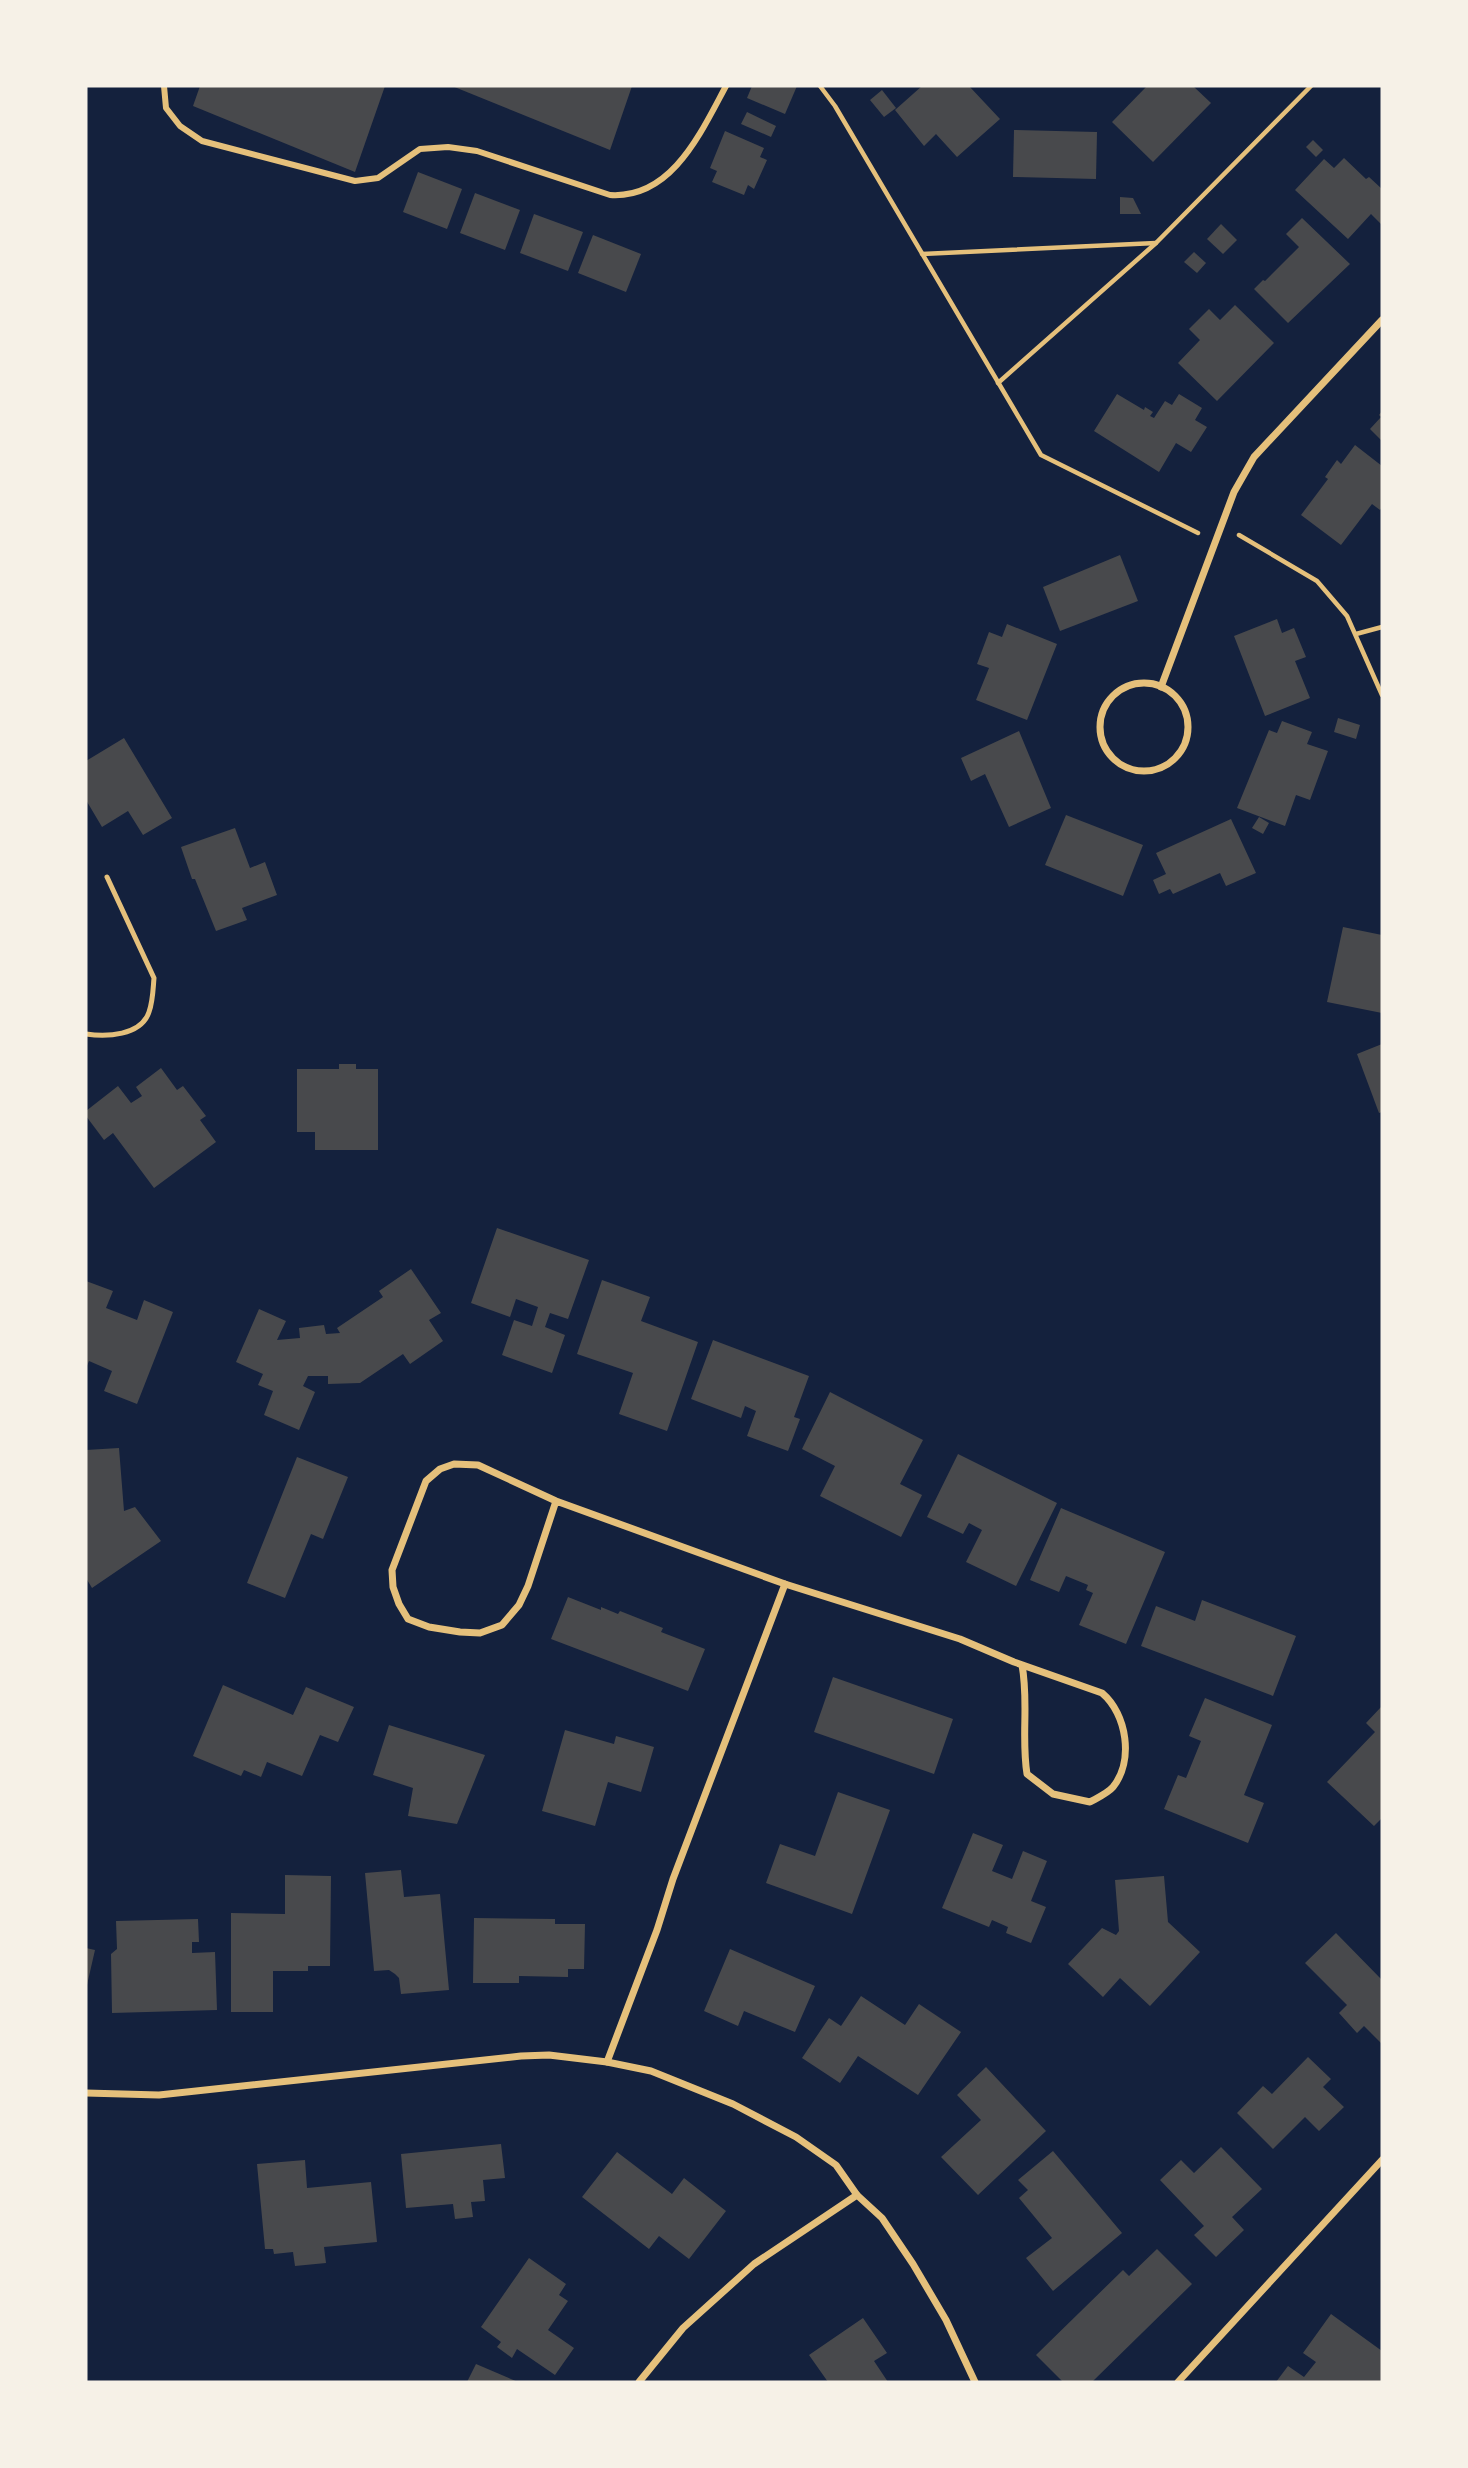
<svg xmlns="http://www.w3.org/2000/svg" width="1468" height="2468" viewBox="0 0 1468 2468" font-family="'DejaVu Sans',sans-serif">
	<rect width="100%" height="100%" fill="#14213d"/>
	<g fill="#48494c">
		<polygon points="200,86 385,86 355,172 193,106"/>
		<polygon points="452,86 632,86 610,150"/>
		<polygon points="752,86 797,86 785,114 747,98"/>
		<polygon points="922,86 969,86 1000,119 957,157 936,134 924,146 895,110"/>
		<polygon points="1147,86 1193,86 1211,103 1153,162 1112,122"/>
		<polygon points="882,90 896,108 884,117 870,100"/>
		<polygon points="747,112 776,126 771,137 741,124"/>
		<polygon points="1014,130 1097,132 1096,179 1013,177"/>
		<polygon points="725,131 764,148 760,157 767,160 754,189 748,185 744,195 712,182 717,171 710,168"/>
		<polygon points="1313,140 1323,150 1316,157 1306,147"/>
		<polygon points="1344,158 1366,179 1369,177 1382,189 1382,225 1371,214 1348,239 1295,190 1324,159 1334,168"/>
		<polygon points="418,172 462,189 447,229 403,212"/>
		<polygon points="475,193 520,210 505,250 460,233"/>
		<polygon points="1120,197 1133,198 1141,214 1120,214"/>
		<polygon points="534,214 583,232 568,271 520,253"/>
		<polygon points="1302,218 1350,264 1288,323 1254,289 1263,280 1265,281 1299,247 1286,234"/>
		<polygon points="1221,224 1237,240 1223,254 1207,239"/>
		<polygon points="593,235 641,254 626,292 578,273"/>
		<polygon points="1194,252 1206,263 1197,273 1184,262"/>
		<polygon points="1235,305 1274,343 1217,401 1178,363 1200,340 1189,329 1209,309 1220,320"/>
		<polygon points="1117,394 1144,410 1145,407 1153,412 1150,416 1154,418 1165,401 1172,405 1179,394 1202,408 1195,420 1207,427 1191,452 1176,443 1159,472 1094,431"/>
		<polygon points="1382,411 1382,441 1370,429 1381,417 1379,415"/>
		<polygon points="1355,445 1382,466 1382,507 1380,510 1372,504 1341,545 1301,515 1328,479 1325,477 1337,460 1341,464"/>
		<polygon points="1120,555 1138,601 1060,631 1043,587"/>
		<polygon points="1277,619 1282,633 1294,628 1306,657 1295,661 1310,698 1265,716 1234,636"/>
		<polygon points="1007,624 1057,644 1027,720 976,700 989,668 977,664 989,632 1002,637"/>
		<polygon points="1338,718 1360,725 1356,739 1334,732"/>
		<polygon points="1282,721 1312,732 1307,744 1328,751 1310,800 1296,795 1285,826 1237,808 1269,730 1277,733"/>
		<polygon points="1019,731 1051,808 1009,827 985,774 971,781 961,758"/>
		<polygon points="124,738 172,818 143,835 128,811 102,827 86,800 86,761"/>
		<polygon points="1066,815 1143,845 1123,896 1045,865"/>
		<polygon points="1259,817 1269,823 1263,834 1252,828"/>
		<polygon points="1231,819 1256,873 1226,886 1220,873 1173,894 1170,889 1159,894 1153,880 1166,874 1156,853"/>
		<polygon points="235,828 250,868 265,862 277,895 242,908 247,920 216,931 195,879 192,879 181,847"/>
		<polygon points="1343,927 1382,935 1382,1013 1327,1002"/>
		<polygon points="1382,1044 1382,1112 1379,1113 1357,1054"/>
		<polygon points="339,1064 356,1064 356,1069 378,1069 378,1150 315,1150 315,1132 297,1132 297,1069 339,1069"/>
		<polygon points="161,1068 177,1090 183,1086 206,1116 200,1120 216,1142 154,1188 113,1133 104,1140 86,1116 86,1111 118,1086 131,1103 142,1096 136,1087"/>
		<polygon points="497,1228 589,1260 568,1319 550,1313 545,1327 565,1335 552,1373 502,1355 514,1320 532,1326 538,1307 516,1299 510,1317 471,1303"/>
		<polygon points="411,1269 441,1313 429,1320 443,1341 410,1364 403,1354 360,1383 328,1384 328,1376 308,1376 303,1386 315,1392 299,1430 264,1415 273,1391 258,1385 263,1374 236,1362 259,1309 286,1321 277,1340 300,1338 299,1328 324,1325 326,1334 340,1333 337,1328 383,1297 379,1291"/>
		<polygon points="602,1280 650,1297 641,1321 698,1342 667,1431 619,1414 633,1373 577,1354"/>
		<polygon points="86,1281 113,1291 106,1308 137,1320 144,1300 173,1312 137,1404 104,1391 112,1371 89,1361 86,1368"/>
		<polygon points="713,1340 809,1376 794,1417 800,1419 788,1451 747,1436 756,1411 745,1406 741,1418 691,1399"/>
		<polygon points="830,1392 923,1440 900,1484 922,1495 901,1537 820,1496 835,1466 802,1449"/>
		<polygon points="119,1448 124,1511 135,1507 161,1541 92,1588 86,1578 86,1450"/>
		<polygon points="958,1454 1057,1503 1016,1586 966,1562 982,1530 969,1523 963,1534 927,1517"/>
		<polygon points="297,1457 348,1477 323,1539 311,1534 285,1598 247,1583"/>
		<polygon points="1061,1508 1165,1552 1126,1644 1079,1625 1093,1593 1086,1590 1088,1585 1066,1576 1059,1592 1030,1580"/>
		<polygon points="568,1597 601,1610 601,1607 618,1614 620,1611 663,1628 661,1632 705,1649 688,1691 551,1639"/>
		<polygon points="1202,1600 1296,1636 1273,1696 1141,1646 1156,1606 1195,1621"/>
		<polygon points="833,1677 953,1719 934,1774 814,1732"/>
		<polygon points="223,1685 293,1715 306,1687 354,1707 338,1742 320,1735 302,1776 267,1762 261,1777 244,1770 241,1776 193,1756"/>
		<polygon points="1205,1698 1272,1725 1244,1795 1264,1803 1248,1843 1164,1809 1178,1775 1186,1778 1201,1741 1189,1736"/>
		<polygon points="1382,1706 1382,1818 1374,1826 1327,1782 1375,1732 1366,1723"/>
		<polygon points="389,1725 485,1755 457,1824 408,1816 413,1788 373,1775"/>
		<polygon points="565,1730 614,1744 616,1736 654,1747 641,1792 608,1782 595,1826 542,1811"/>
		<polygon points="838,1792 890,1810 852,1914 766,1883 780,1844 815,1856"/>
		<polygon points="973,1833 1003,1845 992,1871 1012,1879 1023,1851 1047,1861 1031,1901 1046,1907 1031,1943 1006,1933 1008,1927 992,1920 989,1927 942,1908"/>
		<polygon points="401,1870 404,1897 440,1894 449,1990 401,1994 399,1978 395,1974 389,1970 374,1971 365,1873"/>
		<polygon points="285,1875 331,1876 330,1966 308,1966 308,1971 273,1971 273,2012 231,2012 231,1913 285,1914"/>
		<polygon points="1164,1876 1168,1922 1200,1952 1150,2006 1120,1978 1103,1997 1068,1964 1102,1928 1116,1935 1119,1931 1115,1880"/>
		<polygon points="474,1918 555,1919 555,1924 585,1924 584,1969 568,1969 568,1977 519,1976 519,1983 473,1983"/>
		<polygon points="198,1919 199,1942 192,1942 192,1953 215,1952 217,2010 112,2013 111,1954 117,1949 116,1921"/>
		<polygon points="1336,1933 1382,1980 1382,2044 1364,2026 1357,2033 1339,2013 1347,2005 1305,1963"/>
		<polygon points="86,1948 95,1950 87,1985 86,1984"/>
		<polygon points="730,1949 815,1986 795,2032 744,2011 738,2026 704,2011"/>
		<polygon points="861,1996 905,2025 919,2004 961,2032 918,2095 858,2056 840,2083 802,2058 829,2018 841,2026"/>
		<polygon points="1308,2057 1331,2079 1323,2087 1344,2107 1319,2131 1305,2117 1273,2149 1237,2113 1263,2086 1272,2094"/>
		<polygon points="986,2067 1046,2131 978,2195 941,2157 981,2120 957,2095"/>
		<polygon points="501,2144 505,2178 483,2180 485,2201 471,2202 473,2217 455,2219 453,2204 406,2208 401,2154"/>
		<polygon points="1221,2147 1262,2189 1232,2217 1244,2230 1216,2257 1194,2235 1204,2226 1160,2180 1181,2160 1194,2173"/>
		<polygon points="1053,2151 1122,2233 1053,2291 1026,2258 1052,2238 1019,2198 1028,2190 1018,2180"/>
		<polygon points="617,2152 672,2194 684,2178 726,2211 689,2259 659,2236 649,2249 582,2197"/>
		<polygon points="305,2160 307,2188 371,2182 377,2242 324,2247 326,2263 295,2266 293,2252 274,2254 273,2249 265,2249 257,2164"/>
		<polygon points="1157,2249 1192,2284 1092,2382 1063,2382 1036,2355 1123,2270 1129,2276"/>
		<polygon points="529,2258 566,2284 559,2295 568,2301 548,2330 574,2348 555,2375 517,2349 512,2358 497,2347 501,2342 481,2327"/>
		<polygon points="1331,2314 1382,2351 1382,2382 1276,2382 1288,2366 1304,2377 1316,2362 1303,2353"/>
		<polygon points="863,2318 887,2353 874,2361 888,2382 828,2382 809,2355"/>
		<polygon points="476,2364 518,2382 467,2382"/>
	</g>
	<g fill="none" stroke-linecap="round" stroke-linejoin="round">
		<g stroke="#e5c07b" stroke-width="4.5">
			<polyline points="820,86 835,106 1041,455 1198,533"/>
			<polyline points="922,254 1156,243"/>
			<polyline points="998,383 1156,243 1311,86"/>
			<polyline points="1239,535 1317,581 1347,616 1382,695"/>
			<polyline points="1356,634 1382,627"/>
		</g>
		<path stroke="#e5c07b" stroke-width="5" d="M86,1034C106,1037 141,1036 149,1012C153,1001 153,989 154,978L107,877"/>
		<path stroke="#e5c07b" stroke-width="6" d="M164,86L166,108L180,126L202,141L355,181L378,178L420,149L448,147L477,151L610,195C672,199 701,132 726,86"/>
		<g stroke="#e5c07b" stroke-width="7">
			<circle cx="1144" cy="727" r="44"/>
			<polyline points="1161,687 1234,492 1254,457 1382,320"/>
			<path d="M556,1501L528,1586L519,1605L502,1625L480,1633L460,1632L429,1627L408,1619L399,1604L393,1587L392,1570L426,1481L440,1469L454,1464L478,1465L556,1501L785,1584L960,1639L1014,1662L1102,1693C1127,1714 1134,1761 1113,1787C1108,1793 1097,1798 1090,1802L1053,1794L1027,1774C1021,1737 1029,1702 1022,1665"/>
			<polyline points="607,2062 657,1930 673,1879 785,1584"/>
			<polyline points="86,2093 159,2095 521,2056 549,2055 607,2062 651,2071 733,2104 796,2137 836,2165 857,2195 882,2218 913,2264 946,2320 975,2382"/>
			<polyline points="639,2382 683,2328 754,2264 857,2195"/>
			<polyline points="1178,2382 1382,2160"/>
		</g>
	</g>
	<rect width="1468" height="2468" fill="none" stroke="#f6f1e7" stroke-width="175"/>
</svg>
